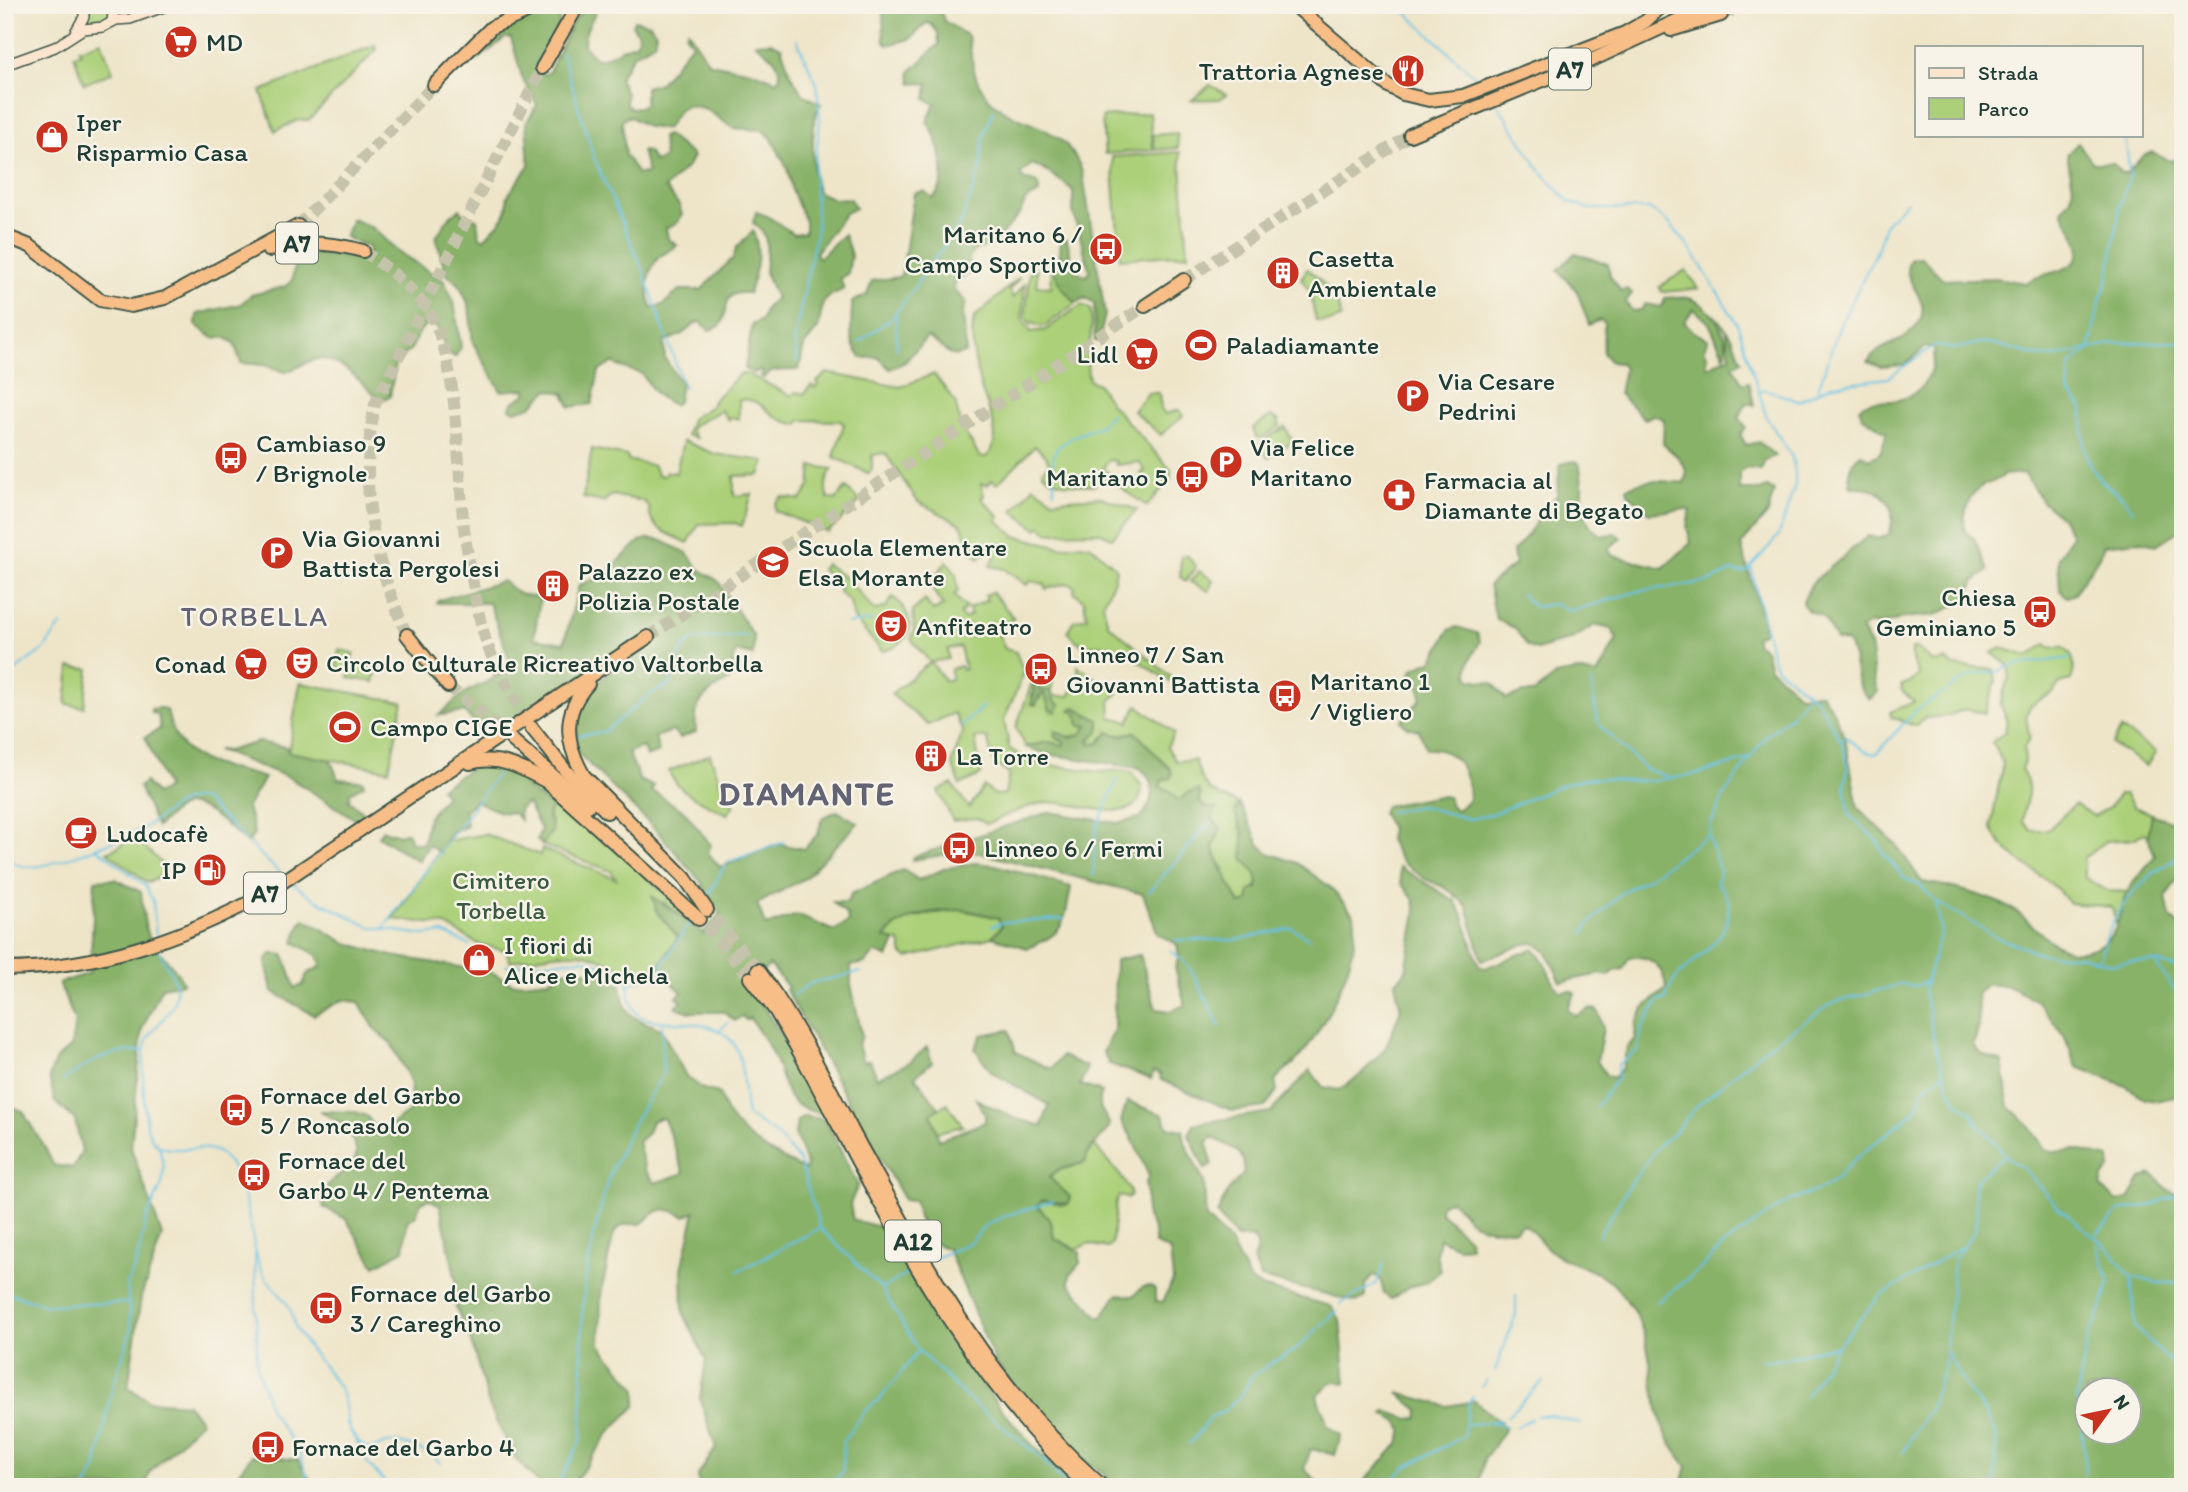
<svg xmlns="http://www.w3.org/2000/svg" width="2188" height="1492" viewBox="0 0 2188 1492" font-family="Itim,sans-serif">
	<rect width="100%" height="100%" fill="#f7f3e8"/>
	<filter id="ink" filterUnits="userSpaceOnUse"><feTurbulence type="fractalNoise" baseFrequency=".0143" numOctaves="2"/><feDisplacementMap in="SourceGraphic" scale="14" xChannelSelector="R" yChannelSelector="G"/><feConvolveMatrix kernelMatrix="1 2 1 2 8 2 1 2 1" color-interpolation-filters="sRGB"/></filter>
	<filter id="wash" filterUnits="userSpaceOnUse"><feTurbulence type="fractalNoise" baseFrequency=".00686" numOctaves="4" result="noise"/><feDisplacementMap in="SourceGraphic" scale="28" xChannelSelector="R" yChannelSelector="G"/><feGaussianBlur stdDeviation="1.57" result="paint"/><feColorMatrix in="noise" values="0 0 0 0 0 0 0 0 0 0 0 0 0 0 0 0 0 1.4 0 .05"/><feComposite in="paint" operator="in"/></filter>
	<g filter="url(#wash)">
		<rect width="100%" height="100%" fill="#eee5c9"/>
		<g fill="#acd079" stroke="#668656" stroke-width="2" fill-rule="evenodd">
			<polygon points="86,5 112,5 111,20 90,23 85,17"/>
			<polygon points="101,41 113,72 84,84 74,55 81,53 79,49"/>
			<polygon points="375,45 377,49 309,120 298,120 275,131 261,91"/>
			<polygon points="1210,85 1226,94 1220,99 1192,100"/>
			<polygon points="1150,113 1153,150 1105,154 1102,117"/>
			<polygon points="1177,133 1178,148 1155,150 1153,135"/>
			<polygon points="1180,152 1188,254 1120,259 1112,157"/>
			<polygon points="1052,266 1062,288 1076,303 1045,326 1037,326 1033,322 1031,325 1025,317 1030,272 1037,269 1037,286 1051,287"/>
			<path d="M1307,269C1321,279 1340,300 1341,318L1330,322L1316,321L1310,292L1302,278Z"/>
			<polygon points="1686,270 1698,289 1662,292 1659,287"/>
			<path d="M1020,277L1009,290L1013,298L1025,284L1022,319L1031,332L1045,330L1081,305L1090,308C1096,332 1083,356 1089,380L1098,384L1110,403L1171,470V479L1147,506L1120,487L1123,482H1133L1143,477L1141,473L1145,471L1139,462L1116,465V461L1109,460L1103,468L1117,481L1097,479L1095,485C1075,484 1057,487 1042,472L1049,463L1046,456L1035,446L997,484L992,480L988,485L981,484L984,496L981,498L1000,517L997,520L1015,536L1061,547L1082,544L1091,546L1116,568L1114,580L1103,604L1108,624L1182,686L1194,688L1226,686L1228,690L1203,692L1178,687L1122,650L1104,645L1083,646L1067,632L1073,621L1087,617L1084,601L1074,592L1075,587L1068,583L1046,589L1045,584L1030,581L1027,585L1004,569L990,566L996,555L988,550L979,558L973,553L961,524L918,502L885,453L872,455V470L868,473L834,457L844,424L840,421L801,420L798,425C791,423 782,421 776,417C765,409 757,397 739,400V419L733,417L728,420L721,410L692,426L691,431L696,438L686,435L691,419L713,405L712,402L740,374H748L791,396L795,392L804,394L812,385L815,388L819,385L817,382L827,373L900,387L934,374L955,402L961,426L980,457H986C1007,439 985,404 980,384C975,365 970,338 974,318Z"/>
			<polygon points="1148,393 1159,393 1161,409 1165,414 1180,410 1183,416 1161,435 1133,411"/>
			<polygon points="1271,416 1278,420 1280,426 1262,438 1256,437 1253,428"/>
			<polygon points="1285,427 1293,441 1268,458 1259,444"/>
			<path d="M683,441L715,454L765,461L760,475L734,476V496L752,494L742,526L735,523L699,524L688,543C671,534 648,530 649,507L643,501L612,495L603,502L583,498L592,449L627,456L628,460L654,466L657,475L664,476L666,472L676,473Z"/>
			<path d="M812,466L833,469C826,476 824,489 828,498L835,500L846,488L860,501L828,532L775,511L776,503L782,497L801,500L810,486Z"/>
			<polygon points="1034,486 1053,500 1101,497 1137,510 1112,538 1099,532 1049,533 1041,526 1037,529 1013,511"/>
			<polygon points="1187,555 1196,567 1186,581 1180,577 1181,556"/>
			<path d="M947,561L956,574L958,592L954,595L966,608L960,614L964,619L971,615L968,609L987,600L985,595L992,592L1014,618L997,630L1005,649L1016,652L1024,673L1004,720L1009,748L1029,762L1100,772L1122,770L1131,772L1142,786C1141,834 1072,797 1043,803C1024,806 1004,817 986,824L977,818L953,821L938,791L952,784L969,808L984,786L995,795L1005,794L1009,774L994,763L987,738H975L981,775L960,785L952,763L963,731L954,713L928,725L891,694L930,662L911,639L914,630L913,611L925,600L933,611L943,606L931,587L925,586L926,580L937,574ZM960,647L965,669L962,670L960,666L951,669V679L945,681L931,662L948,659V649Z"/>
			<path d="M826,564L848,580L874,610L885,608L893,597C918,617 915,644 882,651L854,619L850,602L839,592V587L821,569Z"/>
			<polygon points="1199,571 1213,580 1209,591 1190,582"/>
			<path d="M2046,644L2051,648L2062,646C2075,654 2076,667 2071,680L2060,683L2053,692L2030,706L2026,717L2030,738L2024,748L2025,759L2021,769C2037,798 2022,796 2023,822L2031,830H2048L2075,804L2094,816L2109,808L2119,794H2125L2134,807L2152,814L2148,836L2143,833L2134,839L2106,841L2084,858V877L2107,891L2127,892L2117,928L2112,907L2069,903C2049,873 2006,862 1991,827L2003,763L1992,742L2005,732L2007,719L2000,704L2009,676V666L1992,653L2002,648L2028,656Z"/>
			<polygon points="1912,648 1917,648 1934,663 1945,660 1955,666 1994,670 1996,680 1985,713 1966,709 1947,716 1925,718 1916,726 1891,717 1890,712 1914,702 1902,691 1901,685 1911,682 1919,675 1912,660"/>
			<polygon points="339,650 354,653 347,670 336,668"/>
			<polygon points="1054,661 1052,690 1040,690"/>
			<polygon points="351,663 377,668 374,682 349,678"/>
			<path d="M1078,666L1118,693L1110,701L1111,717L1129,722L1137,705L1174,733L1167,747L1176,761L1195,760C1204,792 1210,792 1240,804L1235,809L1243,833V858L1257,874L1258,882L1248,902L1240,904L1224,876V868L1219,862L1213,846L1221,829L1199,801L1201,794L1185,796L1179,801L1168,790L1160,787L1162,780L1172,774L1171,770L1135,732L1103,737L1098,744L1090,743L1095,720L1078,708V723L1088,724L1081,735L1056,738L1064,741V745L1047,742L1026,747L1016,728L1034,676L1032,698L1038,701L1044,693L1050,710L1056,703L1052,696H1069L1079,680Z"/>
			<polygon points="70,667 89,669 84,707 66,704"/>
			<polygon points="300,683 403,702 389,770 288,752"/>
			<polygon points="2121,729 2156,752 2146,766 2112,744"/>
			<path d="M710,754L724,793L734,805L727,814C708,805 676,792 669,771Z"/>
			<path d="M521,772L544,794L605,836L694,922L691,923L664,902L657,912L678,937L652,976C627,976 610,959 585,954C562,950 532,959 509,961L507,951L479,944L445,925L393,919L446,841L485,834L540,855L542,849L616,879L611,871L542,845L552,831C550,801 530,800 519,776Z"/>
			<polygon points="136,838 164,866 163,875 148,883 107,852"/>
			<path d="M961,910L999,918L1002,925L992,937L908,958L903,955L900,942L885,939C899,914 934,914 961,910Z"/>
			<polygon points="947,1103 963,1126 937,1132 931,1114"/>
			<path d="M1094,1143C1105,1162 1123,1173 1131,1194L1128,1198L1119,1196L1116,1201L1112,1243L1108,1248L1088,1244L1076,1249L1054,1238L1051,1222L1037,1205L1043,1200L1065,1205L1070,1197L1049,1178L1058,1170L1083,1164Z"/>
		</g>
		<g fill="#89b269" stroke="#54784e" stroke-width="2" fill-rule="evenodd">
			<path d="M587,5L598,7C594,16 580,37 585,47C586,50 594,55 597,59C611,58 621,46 636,44L639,34L632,25L634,20L650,24L656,33L654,43L634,54L619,78L626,93V104L631,108L641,107L645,103V87L660,83L692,44L686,35L688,30L709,63L751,71L777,81L780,76C780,58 766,53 755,43L771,42L781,47L791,75L803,94L821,104C810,117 811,176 818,192L834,199H850L855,208L845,213L816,253L819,258L844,234L851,255L848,273L840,279L844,289L831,295L823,303L818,328L804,346L799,369C787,373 773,365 764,378L761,377L762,371L758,370L755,373L745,369L752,325L762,320L765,309L776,298L765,272C766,255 772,234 753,223L756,212L767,216L794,234L805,232V221L792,190L787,168L771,137L762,130L733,128L706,109L689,105L679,110L666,129L648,127L629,116L622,121L625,155L638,174L648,173L642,151L648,152L654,162L664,159L662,137L667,135L693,156L688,166L665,188L679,205L682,215L676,224L666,228L668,239L677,245C671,251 663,253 658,258C646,273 646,292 652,308L663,305L679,290H701L733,258L737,247L753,231C762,253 756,271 749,293C718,291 732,308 720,326L709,330L699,321L681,335L664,342L665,359L681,383L678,401L674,405C653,395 654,391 642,374L618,366L614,362L599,371L592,404L570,407L564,393L548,390L531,406L515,411L510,408L512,403L526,394V389L501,391L473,343L469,305L459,284L446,274L436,237L451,215L460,209L467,217L477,219L479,236L484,239C496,225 511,216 507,197L529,165L526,123L537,105L523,80L511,38H505L478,60L473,59C485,31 523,17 551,11L557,12L560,23L537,63L536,69L545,75L549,72L572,23Z"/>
			<path d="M883,5H939L944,21L968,36C971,51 972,71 979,84C1006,135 1063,111 1083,175L1105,314L1099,341H1095L1094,303L1085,298L1076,303L1062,288L1052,266L1059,264L1061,240L1066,239C1073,253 1067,272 1086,276L1090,271L1073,212V191C1065,183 1043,168 1032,164L1020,174L1023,179L1038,183L1039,193L1025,201L1021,212L993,245C982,248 973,246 968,261L977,269L955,282L954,290L966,302L963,312L966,352C949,363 942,344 927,337L905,362L890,369L878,357L862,358C845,340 853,324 852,302L867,295L872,281L899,277L902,273L914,193L924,191L933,198C951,181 940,139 927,122L935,104L926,99L928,83L912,84L910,72L939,44L938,33L931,24L926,23L910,39L888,45L884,41Z"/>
			<path d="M2078,143L2093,163H2113L2122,173H2127L2143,156L2152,152C2165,158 2167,165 2183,157V528L2156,545L2138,541L2104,545C2097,566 2084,574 2075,594L2067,597L2060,590L2058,558L2072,535L2061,517L2042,501L2024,473L2003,475C1995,484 1986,482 1978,489C1967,497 1962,520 1965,532L1974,538L1988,570L1975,581L1965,601L1935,615L1902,618L1880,626L1870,623L1861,630C1879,651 1867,668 1878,691L1870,699C1850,685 1860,663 1847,642L1836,640C1827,626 1828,615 1808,611L1802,603L1812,583L1868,536L1879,539L1889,534C1900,504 1881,484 1851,487C1848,471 1848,464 1861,454L1870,459L1880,453L1887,433L1862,416L1859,407C1869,399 1879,402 1891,401C1920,399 1936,374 1934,347H1925L1905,365L1881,367L1868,362C1875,344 1911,344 1921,318C1930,295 1897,280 1911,258L1921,257L1944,280L1995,278L2026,283C2041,270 2084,275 2079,245C2076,232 2066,222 2062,210L2071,198L2073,186L2067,154Z"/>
			<path d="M352,219L373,228L397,251L444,281L454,302L461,347L455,357L446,351L439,330L431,323L421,329L411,349L395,364L390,397L380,400C365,386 338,355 316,359C305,362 296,369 285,372L264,365L241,363L234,343L224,337L213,338L196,325L197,314L241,304L251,295L284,287L292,281L296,259L306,253L365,258L370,248L345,237Z"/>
			<path d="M1575,253L1608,264L1610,276L1621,291L1627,289L1632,293L1625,303L1633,311L1641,310L1645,304L1662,307L1665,298C1672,298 1681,296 1688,298C1708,302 1734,338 1724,356L1709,323L1694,309L1684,322L1695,333L1708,339L1704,349L1708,357L1706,362L1708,367L1730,356L1726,330L1714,314L1731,336L1742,361L1733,366L1743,384L1749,382L1754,405L1746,403L1739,418L1746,428L1740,434L1746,445L1759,442L1775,456L1765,460L1761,470L1746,468L1740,473V490H1761L1767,487L1774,491L1768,513L1741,545L1763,621V633L1755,636L1757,644L1765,649L1770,668L1800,695L1821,693L1834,713L1845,738L1858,808L1897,846L1922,882C1950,886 1979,894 2005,905C2034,917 2059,972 2103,943C2122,930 2118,909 2128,891C2135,878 2145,868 2155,857L2148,836L2152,814L2173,822L2183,842V872L2166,896L2170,917L2183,929V1095L2156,1101L2145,1099L2126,1086L2077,1067L2064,1035L2036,1000L2006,985H1985L1977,993L1979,1025L1973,1046L1981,1054L2002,1062L2009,1107L2026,1122L2045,1149L2055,1152L2077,1150L2109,1158L2110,1169L2103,1177L2101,1188L2118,1201L2129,1199L2141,1179L2151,1174C2163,1181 2167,1195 2183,1194V1487H1675L1683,1481L1687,1466C1681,1458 1674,1449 1669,1440C1643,1389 1663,1339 1617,1288C1601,1270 1576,1266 1556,1255C1543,1247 1537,1234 1525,1225L1521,1224L1516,1230C1481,1229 1473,1229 1452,1200L1441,1204L1440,1212L1469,1239L1470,1246L1457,1247L1439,1238L1436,1254L1440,1271L1427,1282L1409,1287L1391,1299L1384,1294L1380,1278L1373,1275L1365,1285V1298L1357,1302L1261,1278L1253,1260C1256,1251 1260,1244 1252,1237L1236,1238L1217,1214L1228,1191L1243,1175C1248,1148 1230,1149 1213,1137L1207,1143L1212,1165L1205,1169L1189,1135L1194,1124L1271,1112L1310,1070L1323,1087L1339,1090L1362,1074L1386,1047L1401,1009L1395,983L1406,971L1416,912L1414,900L1401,883L1399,867L1455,901L1462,913L1479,966L1485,968L1533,949C1547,959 1548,979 1560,992L1572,991L1575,994L1567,1009L1576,1016L1591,1008L1598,1011L1603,1028L1597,1061L1606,1075L1614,1078L1622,1068L1627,1048L1635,1038L1636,1024L1644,1008L1666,989C1665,968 1650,953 1629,958L1623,969L1615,971L1608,976L1600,974L1561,982L1547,952L1535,943L1524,944L1482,961L1467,906L1448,889L1425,879L1402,862L1389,840L1391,828L1382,814L1385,806L1440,796L1448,797L1451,806L1458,810L1469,799C1469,771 1456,747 1426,749L1419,730L1407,727L1401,721L1421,699L1420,688L1408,682L1413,669L1433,660L1449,630L1457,627L1477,633L1480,641C1475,654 1463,665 1470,679L1493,683L1506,699L1522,693H1534L1556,675L1577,671L1597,675L1617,639L1611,629L1595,625L1574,638L1537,650L1527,646L1515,628L1496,619L1489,585L1515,564L1513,551C1532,535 1539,511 1557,496L1560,464L1575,461L1579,463C1586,489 1575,521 1602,536L1615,533L1621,538L1608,549L1613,556L1663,568L1691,543L1687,527L1690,511L1686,509L1649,513L1628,493L1627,488C1644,478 1664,481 1684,483L1687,472L1679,458L1663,444L1664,419L1653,415L1645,419L1619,394L1624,369L1620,363L1611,362L1603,353L1604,323L1600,320L1589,325L1577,291L1558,270ZM2086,1390H2128V1432H2086Z"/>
			<path d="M648,539L660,540L687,553L699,569L718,581L754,637L753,655L736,651L732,664L744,669C719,691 691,690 696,732L680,738L673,731L655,737L659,752L646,757L643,747L628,752L640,781L654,786L651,790L684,811L711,845L708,853L720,867L779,844L804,849L818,834L822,818L837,811L858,823L805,878L757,904L766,926L797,915L834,931L848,922L847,915L833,902H848L851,894L903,870L919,880L944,869L974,863L995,865L1071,887C1064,924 1065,934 1027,948L992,937L1002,926L998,918C986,915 972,910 960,910C936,909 897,917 885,938L895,941L888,958L876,952L865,963L851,966V985L862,1036L858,1044L863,1062L870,1060L877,1078L910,1062L927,1047L932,1062L915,1076L939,1108L931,1114L939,1140L985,1122V1114L976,1099L1014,1118L1042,1126L1049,1105L992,1072L975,1049L982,1035L1009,1030L1016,1052L1048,1068H1052L1062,1056L1087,1067L1080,1085L1102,1092C1096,1107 1103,1112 1110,1125L1108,1129L1087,1153L1086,1162L1058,1170L1049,1177L1070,1197L1069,1204L1043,1200L1037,1205L1051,1222L1054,1238L1080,1252V1263L1070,1275L1069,1283L1098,1317H1102L1117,1295L1133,1296L1143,1287L1151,1286L1155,1290V1301L1163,1302L1173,1280L1170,1251L1155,1244C1156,1224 1147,1225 1146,1212C1145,1202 1149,1195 1145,1184L1149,1176L1131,1136L1121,1121L1127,1101L1163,1115L1168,1127L1183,1130L1185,1142L1204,1182L1206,1218L1230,1242L1250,1281L1264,1288L1331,1306L1340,1319L1346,1383L1333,1382L1317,1395C1319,1407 1326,1413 1327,1425L1341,1435L1335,1455L1311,1449L1304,1468L1322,1487H1118L1093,1465L1076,1459L995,1362L948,1249L926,1240L914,1201L904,1200L786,990L788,987L770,965L749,984L830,1112L826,1114C784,1108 788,1093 775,1060C770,1046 758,1031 750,1018L746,1020L742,1016L735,1021L724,1012H691L675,1007L682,1002L677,997L682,992L657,969L678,937L657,912L652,896L690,923L694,922L703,934L721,914L707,896L702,883L659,833L578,753C568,692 611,672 653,639L489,738L464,712L439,715L464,693L513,669L489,603H437L439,600L503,581L519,594L540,598L534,638L564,643L579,585L603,576L640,541Z"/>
			<polygon points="1049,656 1054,661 1040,690 1052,690 1053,699 1060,705 1056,712 1050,710 1044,693 1039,696 1036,705 1031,704 1035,692 1034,676 1039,676"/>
			<path d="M1074,707L1099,720V732L1089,739L1090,743L1098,744L1109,732L1120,736L1135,732L1171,770V778L1162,780L1160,787L1168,790L1179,801L1188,793L1200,790L1199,801L1204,807L1217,808L1211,818L1221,829L1213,846L1215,855L1240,904L1248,902L1250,891L1258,887V883L1256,874L1243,858V833L1235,814L1240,804L1259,844L1268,853L1297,863L1330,887L1354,915C1362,957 1323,1033 1294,1063C1287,1070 1280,1072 1275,1081L1277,1091L1265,1107L1233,1111L1161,1080L1160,1074L1153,1072L1151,1079L1109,1064L1103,1052L1114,1030L1115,960L1140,955L1156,1009L1171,1011L1185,1005L1175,967L1179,957L1177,944L1158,934L1143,894L980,853H955L912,860L913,857L1049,812L1117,823L1140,818C1154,803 1158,782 1140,768L1046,754L1026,747L1047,742L1064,745V741L1054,735L1055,731L1070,738L1081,734L1088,725L1080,726L1077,714L1070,710Z"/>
			<path d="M161,708L167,710C176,767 219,763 264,778L247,807L254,833L248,844C235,833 201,798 183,806C174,810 164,820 157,827L139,787L145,782L156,794L167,788L145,737L160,729L158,714L152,713L151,709Z"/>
			<polygon points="258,742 287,747 288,752 331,760 338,779 363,781 364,785 350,793 349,801 375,820 363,824 288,777 217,750 227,751"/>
			<polygon points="489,763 521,772 519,776 525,787 552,807 548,815 552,831 542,845 537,840 541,829 527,803 519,809 520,820 514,813 500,812 476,801 464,811 467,826 451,832 440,853 429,845 418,861 378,836 383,830 399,835 407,832 411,842 423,844 428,818 446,795 440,788 476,765"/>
			<path d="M115,879L141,892C143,907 143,929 152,942C163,959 174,963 183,983L162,987L142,1029L131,1148L162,1236L141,1297L128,1387L149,1401L187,1404L201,1421L150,1472L145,1487H5V1084L9,1106L23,1111C32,1131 46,1144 53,1165L73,1168L82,1151L75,1120L55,1102L49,1077L56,1059L71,1047L75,1021L59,983L90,973L95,880Z"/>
			<path d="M305,919L346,943L392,956L491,972L513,984L549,980L563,971L579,970L597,973L621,985C624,1020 634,1017 661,1029L686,1076L703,1089L719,1093C730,1135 770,1153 805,1170L807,1166L795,1134L797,1121L804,1116L825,1120L858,1185L850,1204L853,1220L888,1229C937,1323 994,1415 1075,1487H699L698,1475L716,1448L700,1399L706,1360L683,1312L682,1269L695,1211L685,1216C661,1205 660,1208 641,1224C627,1224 620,1223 613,1236L601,1294L600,1345L637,1389L636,1406L612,1429L571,1487H542L514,1457L490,1408L471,1341L452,1299L456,1281L440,1205L429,1199L421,1202L416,1215L407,1221L404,1250L375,1266L346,1219L323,1207C324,1202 323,1195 325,1190C335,1167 377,1169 344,1127C339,1120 328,1117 321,1111L354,1112L367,1116L374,1126L386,1128L410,1111L411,1085L408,1076L391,1043L377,1032L359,1002L342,1000L314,1015L272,991L266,961L271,954L284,955L295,988L303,985L307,974L322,966L317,955L294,942L300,925ZM659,1118L664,1119L684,1173L655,1183L645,1170L638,1142L648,1133L652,1121Z"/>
			<polygon points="1398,1393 1447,1406 1475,1401 1501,1423 1504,1430 1484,1460 1478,1487 1359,1487 1399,1443 1403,1430 1399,1423 1384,1414 1386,1411 1409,1419 1418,1418 1419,1410"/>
			<polygon points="252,1455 298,1460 315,1487 235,1487 236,1476"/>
		</g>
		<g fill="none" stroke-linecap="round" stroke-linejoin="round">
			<g stroke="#67c2e5" stroke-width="2">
				<polyline points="1398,5 1482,83"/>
				<polyline points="797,40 817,84 820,120 814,172 817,229 794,340 797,362"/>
				<polyline points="562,53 594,158 644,272 684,388"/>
				<polyline points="1498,105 1539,169 1568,201 1590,209 1649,209 1668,222 1688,245 1738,325 1767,418 1792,457 1795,471 1795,485 1779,535 1751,567 1773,660 1778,669 1816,699 1842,743 1848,765 1845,787 1850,816 1877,840 1882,851 1904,878 1921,886 1936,902 1941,932 1924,989 1934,1042 1949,1089 1958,1103 1972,1113 1975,1120 2010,1160 2023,1168 2059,1208 2108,1248 2131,1277 2135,1328 2169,1360 2183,1384"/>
				<polyline points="896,315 897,349"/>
				<polyline points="859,342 893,317 961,222 981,169 983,138 993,111"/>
				<polyline points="2090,348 2100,299 2108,280 2120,205 2130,176 2125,135"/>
				<path d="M2089,350L2071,364L2068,391L2083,409C2082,434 2082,462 2102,481C2115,493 2123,494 2133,511"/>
				<polyline points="1760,391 1765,389 1798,401 1832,385 1888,378 1935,345 1953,349 1979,343 1990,343 2038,356 2055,357 2115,343 2183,342"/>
				<polyline points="1817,392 1839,327 1877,251 1885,224 1907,201"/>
				<polyline points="1054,491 1053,459 1057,448 1073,437 1100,426 1111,414"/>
				<polyline points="1521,594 1535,607 1554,604 1572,611 1639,591 1709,582 1732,571 1742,573 1751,569"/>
				<polyline points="847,624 872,621"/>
				<polyline points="5,678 44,649 61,625"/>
				<polyline points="1591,680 1597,720 1603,729 1645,769 1669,777"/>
				<polyline points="962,726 983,706"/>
				<polyline points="579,735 604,732 652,693 670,685 682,651 692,640 748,635"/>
				<polyline points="1842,740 1846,737 1866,752 1876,754 1916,710 1971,675 1997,672 2014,665 2071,658"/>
				<polyline points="1390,812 1420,806 1470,819 1492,814 1567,783 1591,778 1639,781 1659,780 1703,773 1750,758"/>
				<polyline points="95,847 145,885 153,901 156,935"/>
				<path d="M5,858C11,863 22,867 30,867C50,868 123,838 143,828C164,818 179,794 204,800L283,876"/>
				<polyline points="1093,876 1096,830 1118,778"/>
				<polyline points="291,882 315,899 370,927 424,935 443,933 470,945"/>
				<polyline points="1149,892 1210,822"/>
				<polyline points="708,896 726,863 784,842"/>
				<polyline points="1937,902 1996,937 2042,954 2080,956 2113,964 2131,961 2156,962 2183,969"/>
				<polyline points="992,926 1004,922 1064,919"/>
				<polyline points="383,929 499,772"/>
				<polyline points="1584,933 1589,924 1624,891 1647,879 1708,835"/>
				<polyline points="1175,940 1236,940 1292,928 1310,939"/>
				<path d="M158,948C163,962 176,975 176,991C176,1012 156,1023 147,1040C140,1053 144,1113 148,1129C157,1168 202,1134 224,1157C250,1184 248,1234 260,1267C266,1283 279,1291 288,1305C293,1312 292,1322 297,1330C309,1352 328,1368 340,1390C350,1409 341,1429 363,1446C372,1454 378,1444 387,1443C404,1441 429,1452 440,1463"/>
				<polyline points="1171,951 1189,966 1220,1027"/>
				<path d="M2100,959C2110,913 2140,875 2183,856"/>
				<polyline points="2154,962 2183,1001"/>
				<path d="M506,966L584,959L626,974C630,986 628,1000 635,1011C649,1033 718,1007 737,1050C744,1065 743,1097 747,1115L778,1136L800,1162L820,1228L882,1289L918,1350L970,1401L1038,1455L1069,1487"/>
				<polyline points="629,983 655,976 691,921"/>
				<polyline points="793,996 811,983 861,972"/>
				<polyline points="718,1031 728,1023"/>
				<path d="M63,1081C90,1061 110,1050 144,1051"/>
				<path d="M1596,1107L1618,1077L1617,1065L1637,1051L1642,1028L1659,1000H1666C1670,962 1735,952 1728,901C1727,893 1720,889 1717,882L1720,872L1709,837L1711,824L1724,795L1766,736L1791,716L1808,694"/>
				<polyline points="2096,1235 2119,1211 2152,1205 2183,1192"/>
				<polyline points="1599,1236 1630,1184 1661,1143 1670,1137 1697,1106 1768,1046 1833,1003 1901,984 1914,986 1926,982"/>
				<polyline points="255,1253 257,1367 270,1410 299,1452 311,1487"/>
				<polyline points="931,1260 971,1242 986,1225 1005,1216 1053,1201"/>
				<polyline points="738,1271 820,1228"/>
				<polyline points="2133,1277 2157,1283 2183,1283"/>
				<polyline points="883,1288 914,1270"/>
				<polyline points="5,1292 47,1305 128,1303"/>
				<polyline points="1656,1303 1697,1272 1726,1243 1787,1202 1824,1188 1837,1178 1854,1160 1916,1110 1923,1090 1943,1073"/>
				<polyline points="1340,1304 1376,1284 1384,1264"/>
				<polyline points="1947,1352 1968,1392 1981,1406 1996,1435 1995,1487"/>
				<path d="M1761,1360C1780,1364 1813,1348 1837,1346L1879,1297L1961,1247"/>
				<polyline points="1495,1371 1516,1314 1516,1296"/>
				<polyline points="1481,1387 1487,1380"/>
				<polyline points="1806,1397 1836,1347"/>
				<polyline points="1508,1416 1543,1381"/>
				<polyline points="1537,1416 1551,1415 1580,1424"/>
				<polyline points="346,1422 368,1464 389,1487"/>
				<polyline points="1490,1423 1506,1426"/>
				<polyline points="1467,1425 1501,1420"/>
				<polyline points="1516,1427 1531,1419"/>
				<polyline points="1189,1444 1211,1417 1223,1412 1243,1393 1250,1379 1266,1366 1295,1350 1337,1311"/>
				<polyline points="1903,1453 1921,1421 1929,1412 1944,1368 1954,1259 1975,1231 1977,1214 1974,1187 1978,1178 2003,1156"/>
				<polyline points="2085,1475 2082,1420 2077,1399 2088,1335 2097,1320 2109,1283 2097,1244"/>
				<polyline points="86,1487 96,1469 111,1393 131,1330 127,1284 136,1264 147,1217 162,1184 164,1167 159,1147"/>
				<polyline points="556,1487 582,1439 582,1317 586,1273 595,1230 609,1177 633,1123 663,1074 662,1023"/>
				<polyline points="828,1487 843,1471 843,1441 866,1410 882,1397 918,1351"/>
				<polyline points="1384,1487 1408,1466 1464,1436 1468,1404 1473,1397"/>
			</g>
		</g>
	</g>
	<g filter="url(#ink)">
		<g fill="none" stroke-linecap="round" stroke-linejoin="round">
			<g stroke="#c5c3ab" stroke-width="12" stroke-dasharray="12 6" stroke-linecap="butt">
				<polyline points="1721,15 1746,5"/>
				<polyline points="298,226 434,85"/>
				<path d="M363,251C387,267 410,286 426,308C462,356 456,481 466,543C472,577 477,615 488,647C499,676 517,700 531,727"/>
				<polyline points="1184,280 1410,135"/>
				<path d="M407,635C373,557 358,490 375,404L542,68"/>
				<polyline points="648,637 1145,306"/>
				<polyline points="448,686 512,739"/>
				<polyline points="714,918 758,970"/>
				<polyline points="706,926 750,978"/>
			</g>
			<defs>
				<g id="secondary">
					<polyline points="112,21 114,5"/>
					<polyline points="75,32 84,17 84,5"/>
					<polyline points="5,65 55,47 83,29 103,27 116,20 130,19 169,5"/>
				</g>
				<g id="highway">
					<polyline points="1294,5 1387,85 1403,94 1429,100 1463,96 1625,33 1646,21 1663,5"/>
					<polyline points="1671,30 1721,15"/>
					<polyline points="542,68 578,5"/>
					<polyline points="434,85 492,27 544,5"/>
					<polyline points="1410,135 1594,59 1711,5"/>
					<polyline points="5,236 30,246 100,300 131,306 165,298 298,226"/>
					<path d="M268,250C300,240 331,242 363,251"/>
					<polyline points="1145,306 1184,280"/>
					<polyline points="407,635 448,686"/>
					<path d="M588,684C561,714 566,744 584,776L685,878L707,910"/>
					<polyline points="531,727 566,771 607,812"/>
					<polyline points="512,740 588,806"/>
					<path d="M470,763C499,755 522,768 547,782L699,919"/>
					<path d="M5,969C97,968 180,939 260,897L648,637"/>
					<path d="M758,970C796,1020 824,1078 854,1134C928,1269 986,1382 1103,1487"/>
					<path d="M750,978L775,1010L796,1046C881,1201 955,1366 1088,1487"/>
				</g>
			</defs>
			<use href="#secondary" stroke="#3e564a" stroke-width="12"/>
			<use href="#highway" stroke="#3e564a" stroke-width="16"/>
			<use href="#secondary" stroke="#fce5cf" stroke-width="9"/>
			<use href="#highway" stroke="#f7be88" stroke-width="12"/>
		</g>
	</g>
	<defs>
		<symbol id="supermarket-disc" viewBox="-11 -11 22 22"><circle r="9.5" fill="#c8321e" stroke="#f7f3e8"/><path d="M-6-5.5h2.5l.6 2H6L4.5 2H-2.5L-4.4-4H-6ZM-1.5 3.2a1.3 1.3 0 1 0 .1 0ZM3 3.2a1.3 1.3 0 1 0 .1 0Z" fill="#fff"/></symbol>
		<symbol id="restaurant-disc" viewBox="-11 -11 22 22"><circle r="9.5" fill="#c8321e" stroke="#f7f3e8"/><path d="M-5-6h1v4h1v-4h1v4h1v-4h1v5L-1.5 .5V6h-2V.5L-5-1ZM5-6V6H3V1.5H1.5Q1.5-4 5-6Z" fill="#fff"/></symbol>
		<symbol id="shop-disc" viewBox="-11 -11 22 22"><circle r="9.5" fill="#c8321e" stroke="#f7f3e8"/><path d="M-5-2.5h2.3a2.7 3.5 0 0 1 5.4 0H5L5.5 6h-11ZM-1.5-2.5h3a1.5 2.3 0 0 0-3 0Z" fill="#fff"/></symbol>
		<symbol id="bus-disc" viewBox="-11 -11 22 22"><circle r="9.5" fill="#c8321e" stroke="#f7f3e8"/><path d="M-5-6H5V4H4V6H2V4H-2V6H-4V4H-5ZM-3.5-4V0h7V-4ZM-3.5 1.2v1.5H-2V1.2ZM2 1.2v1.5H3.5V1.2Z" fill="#fff"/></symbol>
		<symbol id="building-disc" viewBox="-11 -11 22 22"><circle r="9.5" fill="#c8321e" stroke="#f7f3e8"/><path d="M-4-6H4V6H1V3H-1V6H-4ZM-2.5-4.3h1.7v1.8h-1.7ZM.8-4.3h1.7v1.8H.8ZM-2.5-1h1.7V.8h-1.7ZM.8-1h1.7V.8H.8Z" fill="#fff"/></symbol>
		<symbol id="stadium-disc" viewBox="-11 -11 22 22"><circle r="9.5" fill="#c8321e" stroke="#f7f3e8"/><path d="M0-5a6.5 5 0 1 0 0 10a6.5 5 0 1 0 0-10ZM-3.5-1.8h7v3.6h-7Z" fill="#fff"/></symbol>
		<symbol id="parking-disc" viewBox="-11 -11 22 22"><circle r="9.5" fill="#c8321e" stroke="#f7f3e8"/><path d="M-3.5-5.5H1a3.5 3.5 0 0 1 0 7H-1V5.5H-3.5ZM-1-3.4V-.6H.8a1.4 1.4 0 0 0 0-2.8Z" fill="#fff"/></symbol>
		<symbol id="pharmacy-disc" viewBox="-11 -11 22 22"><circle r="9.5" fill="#c8321e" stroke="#f7f3e8"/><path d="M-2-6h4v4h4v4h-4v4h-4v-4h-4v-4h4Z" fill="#fff"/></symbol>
		<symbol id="school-disc" viewBox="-11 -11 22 22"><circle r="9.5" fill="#c8321e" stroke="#f7f3e8"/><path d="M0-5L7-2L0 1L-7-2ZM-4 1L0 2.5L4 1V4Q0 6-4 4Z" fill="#fff"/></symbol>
		<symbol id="theatre-disc" viewBox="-11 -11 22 22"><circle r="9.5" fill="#c8321e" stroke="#f7f3e8"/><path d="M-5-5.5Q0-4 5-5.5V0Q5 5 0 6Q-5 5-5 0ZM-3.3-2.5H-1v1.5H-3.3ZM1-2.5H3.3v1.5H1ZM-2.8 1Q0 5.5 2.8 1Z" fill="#fff"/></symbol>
		<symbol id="cafe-disc" viewBox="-11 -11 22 22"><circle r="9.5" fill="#c8321e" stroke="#f7f3e8"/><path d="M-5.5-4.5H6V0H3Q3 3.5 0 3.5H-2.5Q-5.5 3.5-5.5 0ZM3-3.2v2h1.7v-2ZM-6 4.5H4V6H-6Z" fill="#fff"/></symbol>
		<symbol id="fuel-disc" viewBox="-11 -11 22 22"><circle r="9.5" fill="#c8321e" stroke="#f7f3e8"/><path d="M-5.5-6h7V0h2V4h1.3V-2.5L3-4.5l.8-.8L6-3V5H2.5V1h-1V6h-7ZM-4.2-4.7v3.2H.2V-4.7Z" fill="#fff"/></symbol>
	</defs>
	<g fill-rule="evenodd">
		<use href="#supermarket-disc" x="162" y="23" width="38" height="38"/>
		<use href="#restaurant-disc" x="1389" y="52" width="38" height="38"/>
		<use href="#shop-disc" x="33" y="118" width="38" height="38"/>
		<use href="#bus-disc" x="1087" y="230" width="38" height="38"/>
		<use href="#building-disc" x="1264" y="254" width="38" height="38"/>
		<use href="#stadium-disc" x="1182" y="326" width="38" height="38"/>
		<use href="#supermarket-disc" x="1123" y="335" width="38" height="38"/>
		<use href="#parking-disc" x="1394" y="377" width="38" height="38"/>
		<use href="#bus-disc" x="212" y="439" width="38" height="38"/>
		<use href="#parking-disc" x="1207" y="443" width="38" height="38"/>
		<use href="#bus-disc" x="1173" y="458" width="38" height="38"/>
		<use href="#pharmacy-disc" x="1380" y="476" width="38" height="38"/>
		<use href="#parking-disc" x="258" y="534" width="38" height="38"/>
		<use href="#school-disc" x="754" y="543" width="38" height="38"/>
		<use href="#building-disc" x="534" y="567" width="38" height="38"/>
		<use href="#bus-disc" x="2021" y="593" width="38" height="38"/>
		<use href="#theatre-disc" x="872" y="607" width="38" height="38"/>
		<use href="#theatre-disc" x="283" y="644" width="38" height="38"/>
		<use href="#supermarket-disc" x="232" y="645" width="38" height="38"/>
		<use href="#bus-disc" x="1022" y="650" width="38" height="38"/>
		<use href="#bus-disc" x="1266" y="677" width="38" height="38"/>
		<use href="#stadium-disc" x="326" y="708" width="38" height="38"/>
		<use href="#building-disc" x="912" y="737" width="38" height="38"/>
		<use href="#cafe-disc" x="62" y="814" width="38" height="38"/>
		<use href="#bus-disc" x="940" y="829" width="38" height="38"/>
		<use href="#fuel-disc" x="191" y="851" width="38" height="38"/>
		<use href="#shop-disc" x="460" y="941" width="38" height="38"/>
		<use href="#bus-disc" x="217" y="1091" width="38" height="38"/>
		<use href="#bus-disc" x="235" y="1156" width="38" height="38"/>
		<use href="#bus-disc" x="307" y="1289" width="38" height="38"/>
		<use href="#bus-disc" x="249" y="1428" width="38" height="38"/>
	</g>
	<g text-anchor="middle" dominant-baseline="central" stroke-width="5" stroke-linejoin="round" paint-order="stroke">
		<g fill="#f7f3e8" stroke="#60746a" stroke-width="2">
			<rect x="1549" y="48.5" width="42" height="41" rx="5"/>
			<rect x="276" y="222.5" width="42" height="41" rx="5"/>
			<rect x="244" y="872.5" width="42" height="41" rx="5"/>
			<rect x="885" y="1220.5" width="56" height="41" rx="5"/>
		</g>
		<g font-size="24" font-weight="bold" fill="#1f3d34">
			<text x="1570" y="69">A7</text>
			<text x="297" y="243">A7</text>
			<text x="265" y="893">A7</text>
			<text x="913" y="1241">A12</text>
		</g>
		<g font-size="26" fill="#1f3d34" stroke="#f7f3e8" text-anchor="start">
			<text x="206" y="42">MD</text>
			<text x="1384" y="71" text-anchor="end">Trattoria Agnese</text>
			<text x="76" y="122">Iper<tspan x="76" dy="30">Risparmio Casa</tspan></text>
			<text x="1082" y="234" text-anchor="end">Maritano 6 /<tspan x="1082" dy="30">Campo Sportivo</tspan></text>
			<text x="1308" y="258">Casetta<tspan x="1308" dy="30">Ambientale</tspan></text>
			<text x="1226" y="345">Paladiamante</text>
			<text x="1118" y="354" text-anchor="end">Lidl</text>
			<text x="1438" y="381">Via Cesare<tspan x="1438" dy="30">Pedrini</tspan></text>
			<text x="256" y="443">Cambiaso 9<tspan x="256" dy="30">/ Brignole</tspan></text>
			<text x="1250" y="447">Via Felice<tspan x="1250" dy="30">Maritano</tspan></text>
			<text x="1168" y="477" text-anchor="end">Maritano 5</text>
			<text x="1424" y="480">Farmacia al<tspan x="1424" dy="30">Diamante di Begato</tspan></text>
			<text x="302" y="538">Via Giovanni<tspan x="302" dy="30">Battista Pergolesi</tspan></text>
			<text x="798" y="547">Scuola Elementare<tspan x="798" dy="30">Elsa Morante</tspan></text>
			<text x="578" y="571">Palazzo ex<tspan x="578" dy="30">Polizia Postale</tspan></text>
			<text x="2016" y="597" text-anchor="end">Chiesa<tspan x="2016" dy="30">Geminiano 5</tspan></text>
			<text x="916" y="626">Anfiteatro</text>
			<text x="1066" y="654">Linneo 7 / San<tspan x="1066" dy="30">Giovanni Battista</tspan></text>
			<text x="326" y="663">Circolo Culturale Ricreativo Valtorbella</text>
			<text x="226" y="664" text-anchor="end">Conad</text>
			<text x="1310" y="681">Maritano 1<tspan x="1310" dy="30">/ Vigliero</tspan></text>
			<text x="370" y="727">Campo CIGE</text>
			<text x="956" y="756">La Torre</text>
			<text x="106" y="833">Ludocafè</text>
			<text x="984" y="848">Linneo 6 / Fermi</text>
			<text x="186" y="870" text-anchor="end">IP</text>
			<text x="504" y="945">I fiori di<tspan x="504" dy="30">Alice e Michela</tspan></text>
			<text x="260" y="1095">Fornace del Garbo<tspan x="260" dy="30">5 / Roncasolo</tspan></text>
			<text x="278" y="1160">Fornace del<tspan x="278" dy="30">Garbo 4 / Pentema</tspan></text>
			<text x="350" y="1293">Fornace del Garbo<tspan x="350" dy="30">3 / Careghino</tspan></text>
			<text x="292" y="1447">Fornace del Garbo 4</text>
		</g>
		<g font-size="26" fill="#3b5a42" stroke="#f7f3e8">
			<text x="501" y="880">Cimitero<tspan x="501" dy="30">Torbella</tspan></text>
		</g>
		<g font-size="28" letter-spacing="2" fill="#626473" stroke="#f7f3e8">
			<text x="255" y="616">TORBELLA</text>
		</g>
		<g font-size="33" font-weight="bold" letter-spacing="2" fill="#626473" stroke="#f7f3e8">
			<text x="807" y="793">DIAMANTE</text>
		</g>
	</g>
	<rect width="2188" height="1492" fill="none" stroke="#f7f3e8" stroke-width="28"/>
	<rect x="1915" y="46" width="228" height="91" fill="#f7f3e8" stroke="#a1aaa0" stroke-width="2"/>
	<rect x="1929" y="68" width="35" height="10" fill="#fce5cf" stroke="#a1aaa0" stroke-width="2"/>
	<text x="1978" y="80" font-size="21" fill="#1f3d34">Strada</text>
	<rect x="1929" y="98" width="35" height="21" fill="#acd079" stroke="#a1aaa0" stroke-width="2"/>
	<text x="1978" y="116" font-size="21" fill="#1f3d34">Parco</text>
	<g transform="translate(2108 1411) rotate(57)"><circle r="33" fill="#f7f3e8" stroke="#a1aaa0" stroke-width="2"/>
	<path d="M0-5L12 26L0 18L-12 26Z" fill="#c8321e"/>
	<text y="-10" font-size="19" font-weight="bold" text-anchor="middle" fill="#1f3d34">N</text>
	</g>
</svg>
